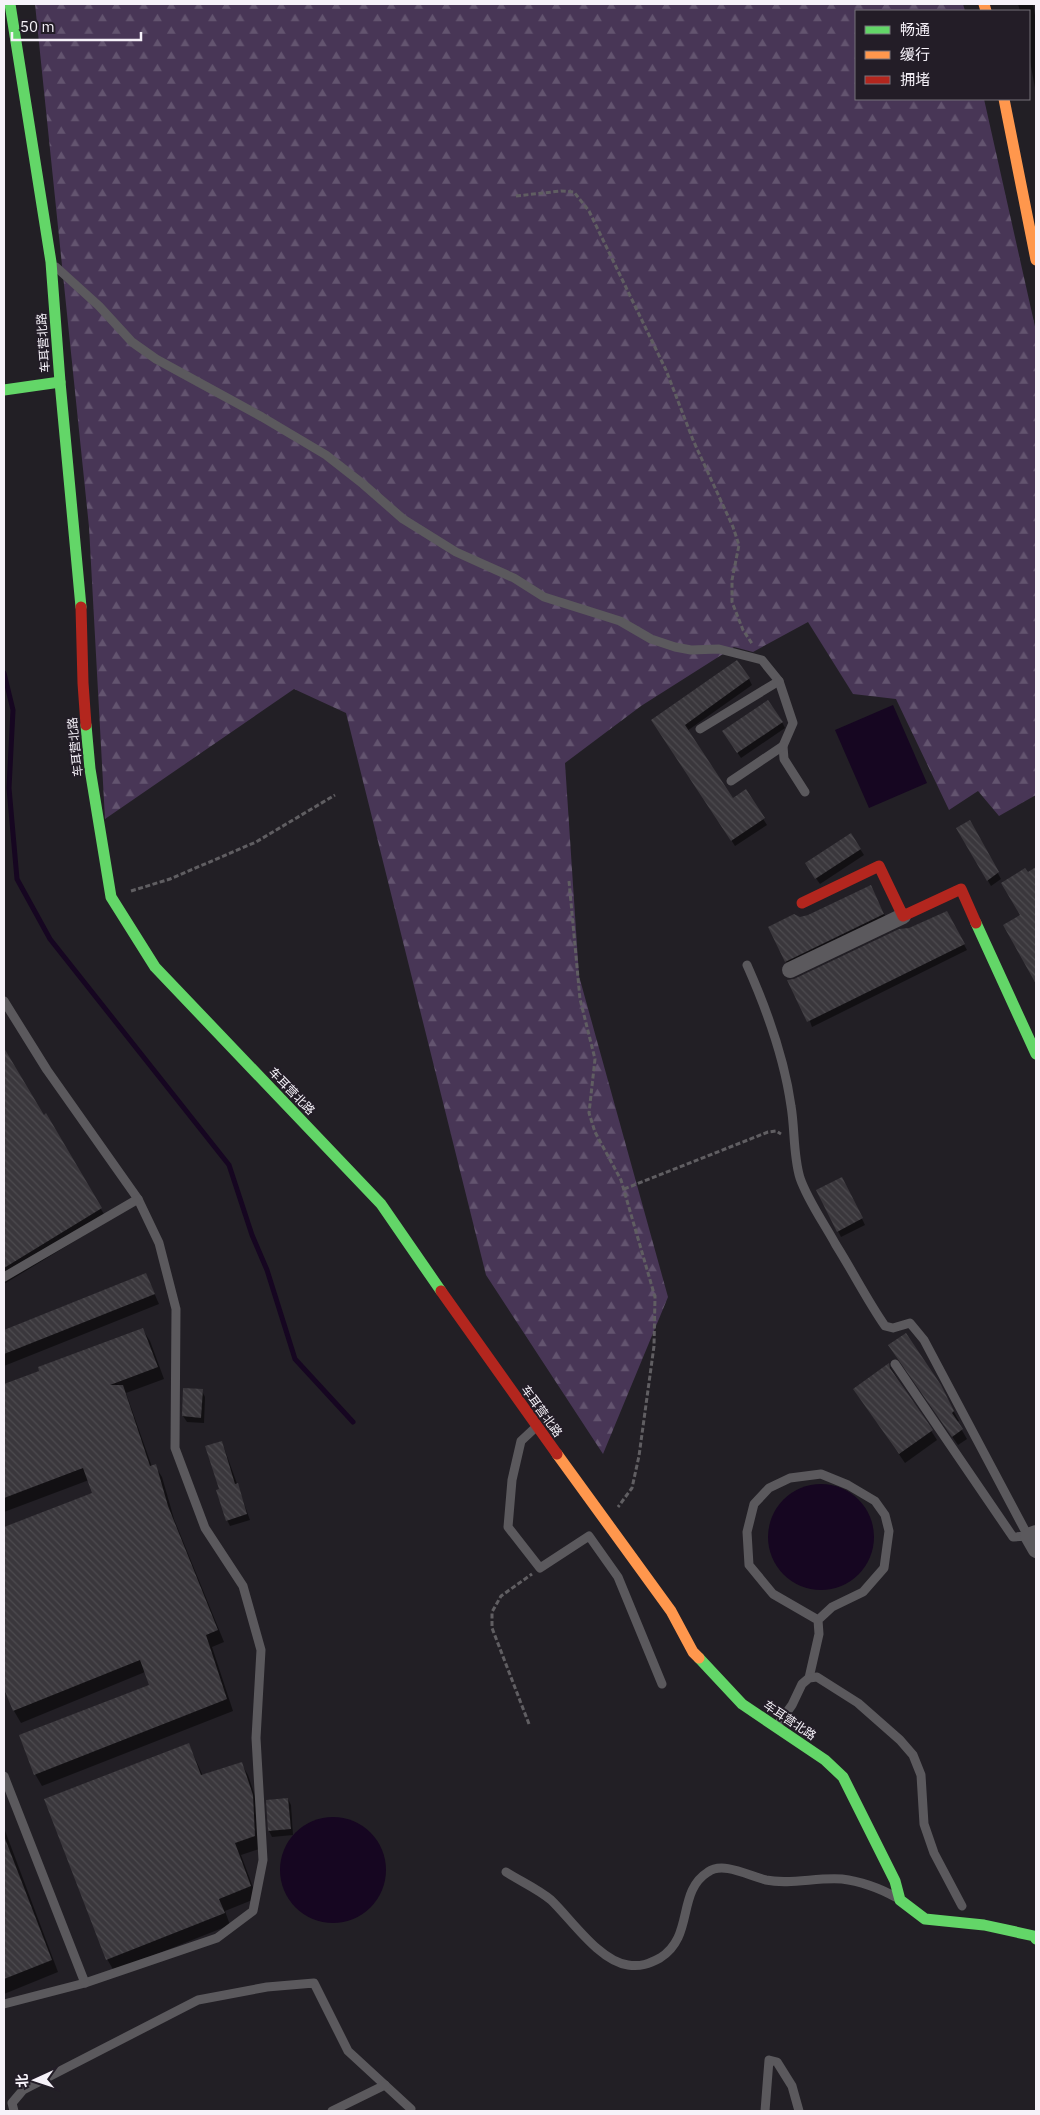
<svg xmlns="http://www.w3.org/2000/svg" width="1040" height="2115" viewBox="0 0 1040 2115" font-family="'IBM Plex Sans','Noto Sans SC',sans-serif">
	<defs>
		<pattern id="forest-firs" width="22" height="20" patternUnits="userSpaceOnUse" patternTransform="scale(1.25)"><rect width="22" height="20" fill="#483656"/><path d="M5 1l3.5 6h-7zM16 11l3.5 6h-7z" fill="#63546f"/></pattern>
		<pattern id="building-back-hatch" width="6" height="6" patternUnits="userSpaceOnUse" patternTransform="scale(1.25)"><rect width="6" height="6" fill="#3a373c"/><path d="M-1 5l2 2M0 0l6 6M5-1l2 2" fill="none" stroke="#4d4b4f"/></pattern>
	</defs>
	<rect width="100%" height="100%" fill="#221f25"/>
	<polygon fill="url(#forest-firs)" points="35,4 963,4 965,11 856,11 856,99 984,99 1036,331 1036,795 999,816 978,791 949,810 896,699 853,694 808,622 753,652 734,647 641,706 565,763 579,976 668,1297 603,1454 486,1275 346,713 294,689 105,819 89,527"/>
	<g fill="#160621">
		<polygon points="893,705 927,783 869,808 835,730"/>
		<circle cx="821" cy="1537" r="53"/>
		<circle cx="333" cy="1870" r="53"/>
	</g>
	<g fill="#0007">
		<polygon points="1018,4 1033,4 1036,21 1036,93 1029,56 1029,11 1020,11"/>
		<polygon points="749,679 752,685 687,731 732,800 745,791 767,825 735,846 657,726"/>
		<polygon points="782,722 785,728 741,758 727,737"/>
		<polygon points="970,822 1001,879 991,886 958,829"/>
		<polygon points="851,835 864,855 820,884 810,870"/>
		<polygon points="1036,868 1036,981 1005,925 1021,916 1028,873"/>
		<polygon points="874,893 887,920 789,967 786,961 800,918"/>
		<polygon points="946,912 967,950 812,1027 795,980"/>
		<polygon points="4,1053 43,1117 46,1115 108,1221 4,1284"/>
		<polygon points="845,1184 865,1225 841,1237 838,1231"/>
		<polygon points="146,1275 159,1304 4,1366 4,1331"/>
		<polygon points="143,1330 150,1341 164,1379 126,1393 152,1467 155,1466 162,1477 174,1519 224,1642 212,1647 233,1711 42,1786 35,1774 151,1686 145,1672 21,1723 14,1711 4,1687 4,1598 58,1577 53,1566 4,1585 4,1528 94,1494 89,1480 4,1512 4,1386"/>
		<polygon points="889,1346 945,1396 959,1421 957,1422 967,1439 958,1445"/>
		<polygon points="889,1365 937,1440 905,1463 854,1389"/>
		<polygon points="202,1391 205,1397 204,1423 187,1422 183,1416"/>
		<polygon points="222,1442 250,1520 230,1526 227,1520 220,1490"/>
		<polygon points="189,1745 203,1776 241,1763 248,1775 259,1808 262,1848 241,1855 257,1898 225,1911 230,1925 114,1971 107,1959"/>
		<polygon points="288,1799 291,1805 293,1835 272,1837 269,1831"/>
		<polygon points="4,1828 58,1972 4,1994"/>
	</g>
	<g fill="none" stroke-linecap="round" stroke-linejoin="round">
		<polyline stroke="#160621" stroke-width="5" points="4,673 13,710 9,788 17,879 50,939 229,1165 252,1235 267,1270 295,1359 353,1422"/>
	</g>
	<g fill="url(#building-back-hatch)">
		<polygon points="737,660 750,678 685,725 733,798 746,789 765,818 731,841 651,720"/>
		<polygon points="768,700 783,722 737,753 722,731"/>
		<polygon points="970,820 999,872 987,881 956,828"/>
		<polygon points="851,833 861,849 815,879 805,863"/>
		<polygon points="1036,867 1036,984 1003,925 1020,915 1001,883 1025,868 1028,872"/>
		<polygon points="871,885 884,914 785,962 768,927 794,914 800,917 808,915"/>
		<polygon points="947,911 965,944 807,1022 787,980 794,979 899,929 909,928"/>
		<polygon points="4,1048 44,1115 46,1113 102,1208 4,1268"/>
		<polygon points="842,1177 863,1218 837,1232 816,1190"/>
		<polygon points="146,1273 155,1294 4,1354 4,1330"/>
		<polygon points="143,1328 158,1367 110,1385 123,1385 150,1466 156,1464 168,1506 218,1630 206,1635 227,1699 34,1775 19,1735 149,1685 140,1660 13,1711 4,1689 4,1527 92,1493 83,1468 4,1498 4,1384 39,1371 38,1367"/>
		<polygon points="906,1333 941,1385 954,1411 952,1413 963,1429 952,1437 888,1345"/>
		<polygon points="889,1363 890,1368 933,1430 899,1454 853,1389"/>
		<polygon points="183,1388 203,1389 201,1418 182,1416"/>
		<polygon points="222,1441 235,1484 238,1483 247,1514 226,1521 216,1490 219,1489 205,1446"/>
		<polygon points="189,1743 201,1775 242,1762 253,1795 255,1836 235,1843 251,1886 219,1899 225,1913 106,1960 44,1799"/>
		<polygon points="288,1798 291,1829 268,1831 266,1800"/>
		<polygon points="4,1836 52,1960 4,1979"/>
	</g>
	<g fill="none" stroke-linecap="round" stroke-linejoin="round">
		<g stroke="#605e62" stroke-width="3" stroke-dasharray="5 2.5" stroke-linecap="butt">
			<polyline points="516,196 561,191 574,192 589,211 666,370 693,440 733,527 739,545 732,580 732,602 743,630 753,645"/>
			<polyline points="569,881 580,999 595,1059 589,1113 595,1132 621,1180 655,1297 654,1346 639,1456 632,1488 618,1507"/>
			<polyline points="131,891 170,879 256,842 335,795"/>
			<polyline points="624,1189 768,1132 776,1131 781,1134"/>
			<polyline points="529,1724 492,1628 492,1612 501,1596 532,1574"/>
		</g>
		<g stroke="#5b595d" stroke-width="9">
			<polyline points="56,267 99,306 132,342 156,359 262,417 326,455 363,484 403,519 456,552 514,578 544,597 620,621 651,639 675,647 691,650 719,649 762,660 779,681 793,723 783,746 784,759 805,792"/>
			<polyline points="700,729 779,681"/>
			<polyline points="731,781 783,746"/>
			<path d="M747,965C767,1010 784,1056 791,1106C795,1129 793,1155 800,1178C808,1201 824,1223 836,1245C853,1272 867,1300 885,1326L893,1328L910,1323L924,1340L1028,1536L1013,1537L895,1364"/>
			<polyline points="4,1001 47,1070 138,1199 159,1243 176,1309 175,1448 205,1528 243,1586 261,1650 256,1738 263,1860 253,1911 217,1938 85,1983 4,2004"/>
			<polyline points="4,1277 138,1199"/>
			<polyline points="536,1427 521,1441 512,1480 508,1527 540,1568 589,1536 618,1577 662,1684"/>
			<polyline points="809,1678 819,1634 818,1620 773,1594 749,1565 747,1532 754,1504 769,1488 790,1478 821,1474 848,1485 875,1501 885,1515 889,1531 884,1568 863,1592 832,1607 818,1620"/>
			<polyline points="776,1727 792,1705 802,1684 809,1678 817,1677 858,1703 900,1740 913,1755 921,1775 924,1824 934,1853 962,1906"/>
			<polyline points="4,1776 85,1983"/>
			<path d="M506,1872C520,1881 538,1889 551,1900C571,1919 599,1961 628,1965C640,1967 649,1964 660,1958C695,1936 676,1892 708,1872C723,1861 749,1876 766,1880C790,1885 817,1877 842,1879C859,1881 880,1888 895,1897"/>
			<polyline points="14,2111 12,2103 23,2090 198,2000 267,1987 314,1983 348,2051 411,2109 410,2111"/>
			<polyline points="332,2111 385,2085"/>
			<polyline points="765,2111 769,2060 777,2062 792,2086 799,2111"/>
		</g>
		<g stroke="#5b595d" stroke-width="16">
			<polyline points="790,970 903,916"/>
			<polyline points="1036,1533 1028,1536 1036,1550"/>
		</g>
		<g stroke="#63d668" stroke-width="11">
			<polyline points="10,4 51,262 60,382 81,607"/>
			<polyline points="4,390 60,382"/>
			<polyline points="86,725 90,769 111,897 155,967 381,1204 441,1291"/>
			<polyline points="976,923 1036,1054"/>
			<polyline points="699,1658 742,1704 825,1760 843,1777 895,1881 900,1900 925,1919 984,1925 1034,1936 1036,1939"/>
		</g>
		<g stroke="#ff974d" stroke-width="11">
			<polyline points="984,4 986,11"/>
			<polyline points="1004,99 1036,260"/>
			<polyline points="557,1454 671,1611 693,1652 699,1658"/>
		</g>
		<g stroke="#b3261e" stroke-width="11">
			<polyline points="81,607 83,683 86,725"/>
			<polyline points="802,903 879,866 903,916 961,889 976,923"/>
			<polyline points="441,1291 557,1454"/>
		</g>
	</g>
	<g text-anchor="middle" dominant-baseline="central" stroke-width="4" stroke-linejoin="round" paint-order="stroke">
		<g font-size="12" fill="#f6f2f9" stroke="#231d27">
			<text transform="translate(43 343) rotate(-94)">车耳营北路</text>
			<text transform="translate(75 747) rotate(-96)">车耳营北路</text>
			<text transform="translate(292 1091) rotate(46)">车耳营北路</text>
			<text transform="translate(542 1411) rotate(54)">车耳营北路</text>
			<text transform="translate(790 1720) rotate(34)">车耳营北路</text>
		</g>
	</g>
	<rect width="1040" height="2115" fill="none" stroke="#f6f2f9" stroke-width="10"/>
	<rect x="855" y="10" width="175" height="90" fill="#231d27" stroke="#77727b"/>
	<rect x="865" y="26" width="25" height="8" fill="#63d668" stroke="#77727b"/>
	<text x="900" y="35" font-size="15" fill="#f6f2f9">畅通</text>
	<rect x="865" y="51" width="25" height="8" fill="#ff974d" stroke="#77727b"/>
	<text x="900" y="60" font-size="15" fill="#f6f2f9">缓行</text>
	<rect x="865" y="76" width="25" height="8" fill="#b3261e" stroke="#77727b"/>
	<text x="900" y="85" font-size="15" fill="#f6f2f9">拥堵</text>
	<g transform="translate(35 2080) rotate(267)" stroke="#231d27" stroke-width="4" paint-order="stroke">
	<path d="M0-4L9 19L0 12L-9 19Z" fill="#f6f2f9"/>
	<text y="-8" font-size="14" font-weight="bold" text-anchor="middle" fill="#f6f2f9">北</text>
	</g>
	<path d="M12 32v8h129v-8" fill="none" stroke="#f6f2f9" stroke-width="2.5"/>
	<text x="20" y="32" font-size="15" fill="#f6f2f9" stroke="#231d27" stroke-width="4" paint-order="stroke">50 m</text>
</svg>
